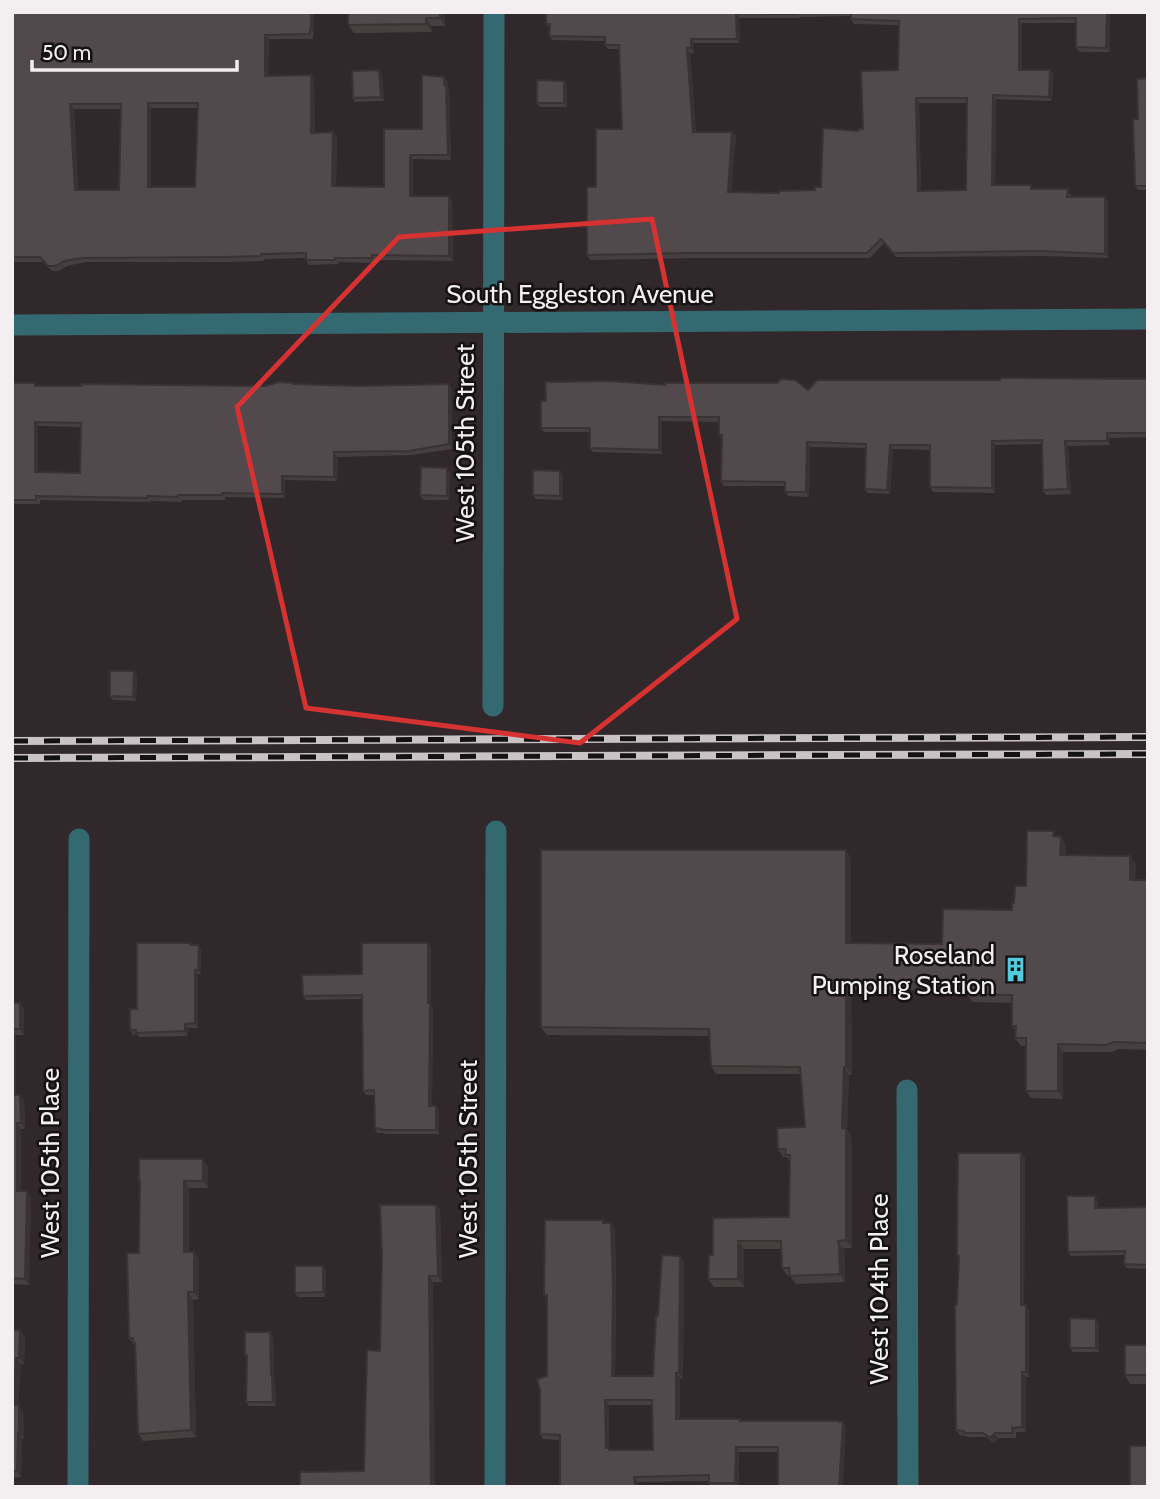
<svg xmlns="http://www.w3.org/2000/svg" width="1160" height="1499" viewBox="0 0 1160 1499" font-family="Cabin,sans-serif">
	<rect width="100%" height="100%" fill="#30282a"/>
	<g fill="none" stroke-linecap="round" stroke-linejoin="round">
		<g stroke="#356972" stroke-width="21">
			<polyline points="12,325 1148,319"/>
			<polyline points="493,706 494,12"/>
			<polyline points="907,1090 908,1487"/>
			<polyline points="78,1487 79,839"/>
			<polyline points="495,1487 496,831"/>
		</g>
		<defs>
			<g id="rail">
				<polyline points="12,741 1148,737"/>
				<polyline points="12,758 1148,754"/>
			</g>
		</defs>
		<use href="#rail" stroke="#c9c3c4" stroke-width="8"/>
		<use href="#rail" stroke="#151213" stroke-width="5" stroke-dasharray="16" stroke-linecap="butt"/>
	</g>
	<g fill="#463f40" fill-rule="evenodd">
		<path d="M12,12H314V34H313V39H269L268,76L314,80L315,133L337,137L336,186L384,187L422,129L448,82V88L449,90L451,160L413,159V196L452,201L453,261L375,260V263L338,262V264L309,265L306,260V258L264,259V261L225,262H85L67,266L59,271H52L43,262H12ZM151,108H198L195,187H151ZM74,109H121L119,190H78Z"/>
		<polygon points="348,12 445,12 445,26 431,26 432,32 354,33 348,25"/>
		<path d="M546,12H1110V52H1079L1076,47V23H1022V70H1050L1053,74L1052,101L996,99L995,185L1071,194V197L1108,201V258L1044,256L896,257L884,243L870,258H696L590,260L587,255L596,187L622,129L619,49H608L605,45V41L553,40L549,36L550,28L546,24ZM851,16V19L854,24L899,25L898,70L863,129L858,131L821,187L815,190L779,193L731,192L736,136L732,132H696L690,53H694V43H740L739,18H800V17ZM919,103H967L966,190L921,191Z"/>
		<polygon points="379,70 382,74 384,101 355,102 353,98"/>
		<polygon points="1148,78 1148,190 1138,190 1135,186 1138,119"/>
		<polygon points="564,81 567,85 567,107 540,107 537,103"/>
		<polygon points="1148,379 1148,437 1110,438 1110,445 1068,446 1071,494 1046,495 1043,490 1042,444 995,445 995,493 933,492 930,487 930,450 893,449 890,494 868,493 865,489 866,448 810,447 809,497 788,496 785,492 785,486 724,486 721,481 722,438 719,435 719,422 662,421 662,454 593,452 590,448 590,432 544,432 541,428 665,385 808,390"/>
		<path d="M12,383H35L37,386H266L294,384L358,386L449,384L452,389V449L412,455L338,457L337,481L285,480V498L225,497V500H181V502L150,501V502L40,500V504H12ZM38,426L80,427V473L38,472Z"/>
		<polygon points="450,472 449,500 423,500 420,495"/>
		<polygon points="563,475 563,500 536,499 533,495"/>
		<polygon points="134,671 137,676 136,701 113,700 110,696"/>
		<polygon points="1058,837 1066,845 1066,855 1130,856 1136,864 1135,880 1148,880 1148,1050 1119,1049 1112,1052 1063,1052 1063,1099 1031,1098 1026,1091 1026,1046 1021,1046 1015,1038 1016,1030 1012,1026 1012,1003 972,1002 967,994 966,990 851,990 852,1075 849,1075 847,1130 851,1135 852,1159 852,1248 843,1248 845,1253 845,1282 796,1284 790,1276 787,1275 782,1268 781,1249 744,1249 744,1287 714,1287 708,1279 713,1255 713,1218 789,1217 790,1162 787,1157 783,1157 778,1149 805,1127 801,1074 716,1074 711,1066 710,1036 547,1035 541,1027 851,858 851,943 942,944 1012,910 1014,903"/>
		<polygon points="190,943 192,945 199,945 201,950 201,974 198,974 198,1028 188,1028 188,1036 139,1037 137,1034 133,1035 130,1030 137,1009"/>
		<polygon points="431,947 431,1005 433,1007 432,1106 439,1110 439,1134 385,1134 384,1133 377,1133 375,1128 374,1095 366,1095 363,1091 362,999 306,1000 303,996"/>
		<polygon points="12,1003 24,1009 24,1035 16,1035 16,1095 24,1100 25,1129 21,1129 21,1191 31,1197 29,1285 12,1284"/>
		<polygon points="1021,1153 1025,1158 1024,1305 1026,1305 1029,1310 1029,1377 1026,1377 1026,1432 1016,1432 1016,1438 998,1438 994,1443 986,1437 968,1437 966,1436 960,1435 956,1430 959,1258 957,1256"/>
		<polygon points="208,1166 208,1188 189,1188 189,1252 194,1252 199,1259 199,1299 193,1300 196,1437 143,1441 138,1434 135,1346 129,1338 139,1253 140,1184 139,1181"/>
		<polygon points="1098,1200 1098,1208 1148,1207 1148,1269 1127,1268 1124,1264 1125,1255 1071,1256 1068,1252"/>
		<polygon points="436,1205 440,1210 442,1282 433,1282 364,1471 380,1351 382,1254"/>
		<path d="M605,1223L615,1228L616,1294L615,1376H653L658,1316L680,1256L684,1261L683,1378H680V1419H740L741,1421H839L840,1422H843L846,1427L778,1452H739V1487H712L709,1483V1481L638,1482V1487H560V1440L543,1439L540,1434L547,1376V1299L544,1295ZM609,1405H652L653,1450H611L609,1448Z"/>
		<polygon points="326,1270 325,1297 298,1297 295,1293"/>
		<polygon points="1099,1323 1099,1352 1073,1352 1070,1348"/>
		<polygon points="12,1330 25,1336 24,1364 21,1364 18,1405 23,1411 24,1439 22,1439 21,1477 14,1478 12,1487"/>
		<polygon points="273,1337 274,1377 275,1380 276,1406 249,1406 246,1402 247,1357 245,1355"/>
		<polygon points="1148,1345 1148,1384 1130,1384 1125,1375"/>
	</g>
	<g fill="#393334">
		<polygon points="311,12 314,12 314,34 311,29"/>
		<polygon points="440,12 445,12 445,26 440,18"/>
		<polygon points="1107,12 1110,12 1110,52 1106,48"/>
		<polygon points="736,13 739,18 740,43 737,39"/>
		<polygon points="426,18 431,26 432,32 426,24"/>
		<polygon points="1019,19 1022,23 1022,74 1019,70"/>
		<polygon points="265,35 269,39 268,81 265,76"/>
		<polygon points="691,39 694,43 694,53 691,48"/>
		<polygon points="687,48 690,53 696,137 693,132"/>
		<polygon points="379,70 382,74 384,101 381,97"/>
		<polygon points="1050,70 1053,74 1052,101 1049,97"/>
		<polygon points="311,75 314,80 315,138 311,133"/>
		<polygon points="444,77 448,82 448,88 449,90 451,160 448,155"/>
		<polygon points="564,81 567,85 567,107 564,103"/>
		<polygon points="993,95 996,99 995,190 992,185"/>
		<polygon points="916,98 919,103 921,196 918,191"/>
		<polygon points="148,103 151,108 151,192 148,187"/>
		<polygon points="70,104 74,109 78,194 75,190"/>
		<polygon points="333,132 337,137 336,191 332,186"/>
		<polygon points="732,132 736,136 731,196 728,192"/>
		<polygon points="410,155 413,159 413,201 410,196"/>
		<polygon points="449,196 452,201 453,261 449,256"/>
		<polygon points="1105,197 1108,201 1108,258 1105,254"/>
		<polygon points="449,384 452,389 452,449 449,444"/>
		<polygon points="659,417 662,421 662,454 659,450"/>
		<polygon points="35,422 38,426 38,477 35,472"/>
		<polygon points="1107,433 1110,438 1110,445 1107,441"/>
		<polygon points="992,441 995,445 995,493 992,488"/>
		<polygon points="1065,441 1068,446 1071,494 1068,489"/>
		<polygon points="807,442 810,447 809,497 806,492"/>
		<polygon points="890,445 893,449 890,494 887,490"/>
		<polygon points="334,452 338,457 337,481 334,477"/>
		<polygon points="447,468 450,472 449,500 447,496"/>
		<polygon points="560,471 563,475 563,500 560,496"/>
		<polygon points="282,476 285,480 285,498 282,494"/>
		<polygon points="134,671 137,676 136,701 133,697"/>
		<polygon points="1061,837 1066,845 1066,863 1060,855"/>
		<polygon points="846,850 851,858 851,951 846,943"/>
		<polygon points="12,855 13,970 12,994"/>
		<polygon points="1130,856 1136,864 1135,887 1130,880"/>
		<polygon points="428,943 431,947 431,1005 433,1007 432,1110 429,1106"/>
		<polygon points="199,945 201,950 201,974 198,970"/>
		<polygon points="195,970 198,974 198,1028 195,1023"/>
		<polygon points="846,982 851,990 852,1075 846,1067"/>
		<polygon points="20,1003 24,1009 24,1035 20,1029"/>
		<polygon points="185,1024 188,1028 188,1036 185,1031"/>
		<polygon points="12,1030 16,1035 16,1101 12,1095"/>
		<polygon points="1058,1044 1063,1052 1063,1099 1058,1091"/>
		<polygon points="844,1067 849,1075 847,1130 851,1135 852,1159 852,1248 846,1240 842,1128"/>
		<polygon points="20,1095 24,1100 25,1129 21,1123"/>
		<polygon points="436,1106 439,1110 439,1134 436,1130"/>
		<polygon points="17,1123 21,1129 21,1197 17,1191"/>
		<polygon points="1021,1153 1025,1158 1024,1310 1021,1305"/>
		<polygon points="203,1159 208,1166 208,1188 203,1181"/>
		<polygon points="184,1181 189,1188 189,1259 184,1252"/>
		<polygon points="27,1191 31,1197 29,1285 25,1279"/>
		<polygon points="1095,1196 1098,1200 1097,1212 1095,1208"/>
		<polygon points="436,1205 440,1210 442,1282 438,1276"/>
		<polygon points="611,1223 615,1228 616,1294 615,1382 612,1376"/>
		<polygon points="738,1241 744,1249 744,1287 738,1279"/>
		<polygon points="838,1241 845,1253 845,1282 840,1274"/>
		<polygon points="194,1252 199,1259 199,1299 194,1292"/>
		<polygon points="680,1256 684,1261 683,1378 679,1373"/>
		<polygon points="323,1266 326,1270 325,1297 323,1292"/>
		<polygon points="429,1276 433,1282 435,1487 431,1487"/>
		<polygon points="188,1292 193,1300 196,1437 191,1430"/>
		<polygon points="1026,1305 1029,1310 1029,1377 1026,1372"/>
		<polygon points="1096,1319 1099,1323 1099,1352 1096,1348"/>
		<polygon points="20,1330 25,1336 24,1364 19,1358"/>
		<polygon points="270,1332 273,1337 274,1377 275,1380 276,1406 273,1402 271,1375"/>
		<polygon points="16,1358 21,1364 18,1411 13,1405"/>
		<polygon points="1022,1372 1026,1377 1026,1432 1022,1427"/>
		<polygon points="676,1373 680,1378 680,1424 676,1419"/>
		<polygon points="605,1400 609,1405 609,1453 606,1448"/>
		<polygon points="19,1405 23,1411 24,1439 19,1433"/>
		<polygon points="843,1422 846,1427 843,1487 839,1487"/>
		<polygon points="18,1433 22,1439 21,1477 17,1471"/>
		<polygon points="995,1433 998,1438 994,1443 990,1438"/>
		<polygon points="736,1447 739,1452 739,1487 735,1483"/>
		<polygon points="12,1475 14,1478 14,1487 12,1487"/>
		<polygon points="634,1477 638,1482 638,1487 635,1487"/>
	</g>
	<g fill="#51494b" stroke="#393334" stroke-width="2" fill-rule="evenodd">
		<path d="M12,12H311V29H310V34L265,35V76L311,75V133L333,132L332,186L384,187V129H422V75L444,77V85H446L448,155H410V196H449V256L372,255V258H335V260H306V253L261,254V256L222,257L82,258L64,261L56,266H48L40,257H12ZM148,103H198L195,187H148ZM70,104H121L119,190H75Z"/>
		<polygon points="348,12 440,12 440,18 426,18 426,24 348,25"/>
		<path d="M546,12H808H797V14L736,13L737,39H691V48H687L693,132H732L728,192L779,193V191L815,190V187H821L823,128L858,131V129H863L861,71L898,70L899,21L851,19V12H1107L1106,48L1076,47V18L1019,19V70H1050L1049,97L993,95L992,185H1031V189H1068L1067,197H1105V254L1041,251L893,253L881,239L867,253H693L587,255V187H596V129H622L619,45H605V37L549,36L550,24H546ZM916,98H967L966,190L918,191Z"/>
		<polygon points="379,70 381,97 353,98 352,71"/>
		<polygon points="1148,78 1148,186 1135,186 1133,119 1138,119 1137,79"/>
		<polygon points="537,80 564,81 564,103 537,103"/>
		<polygon points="1000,378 1148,379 1148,433 1107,433 1107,441 1065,441 1068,489 1043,490 1042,440 992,441 992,488 930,487 930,445 890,445 887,490 865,489 866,444 807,442 806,492 785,492 785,482 721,481 722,435 719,435 719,417 659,417 659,450 590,448 590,428 541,428 541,401 546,401 545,382 610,381 665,385 665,383 777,383 781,379 795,380 808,390 817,380 1000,380"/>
		<path d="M278,382L293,383V384L358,386L449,384V444L409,451L334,452V477L282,476V494L222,493V495H178L177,497L147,496V498L36,496V500H12V383H35V386H81V384L266,386ZM35,422L81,423L80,473L35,472Z"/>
		<polygon points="421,467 447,468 447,496 420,495"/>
		<polygon points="533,470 560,471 560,496 533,495"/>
		<polygon points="110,671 134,671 133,697 110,696"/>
		<polygon points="1027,831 1054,831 1053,836 1061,837 1060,855 1130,856 1130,880 1148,880 1148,1043 1114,1042 1106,1045 1058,1044 1058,1091 1026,1091 1026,1038 1015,1038 1016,1026 1012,1026 1012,995 967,994 966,982 846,982 846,1067 844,1067 842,1128 846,1128 846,1240 838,1241 839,1245 840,1274 790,1276 789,1268 782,1268 781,1241 738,1241 738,1279 708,1279 709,1255 713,1255 713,1218 789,1217 790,1155 785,1155 786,1149 778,1149 777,1128 805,1127 800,1067 711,1066 709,1029 541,1027 541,850 846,850 846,943 942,944 943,909 1012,910 1012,903 1014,903 1015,886 1026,886"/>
		<polygon points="137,943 190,943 190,945 199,945 198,970 195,970 195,1023 185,1024 185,1031 136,1033 136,1030 130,1030 130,1009 137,1009"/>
		<polygon points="362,943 428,943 428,1003 430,1003 429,1106 436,1106 436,1130 382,1130 382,1129 375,1128 374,1090 363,1091 362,995 303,996 302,975 362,974"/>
		<rect x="12" y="1003" width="8" height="26"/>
		<polygon points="12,1095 20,1095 21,1123 17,1123 17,1191 27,1191 25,1279 12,1278"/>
		<polygon points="958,1153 1021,1153 1021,1305 1026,1305 1026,1372 1022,1372 1022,1427 1012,1428 1013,1433 995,1433 990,1438 983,1433 964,1433 964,1431 956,1430 955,1304 957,1304 959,1256 957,1256"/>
		<polygon points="139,1159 203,1159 203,1181 184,1181 184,1252 194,1252 194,1292 188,1292 191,1430 138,1434 135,1343 133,1343 133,1338 129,1338 127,1253 139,1253 140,1181 139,1181"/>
		<polygon points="1067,1196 1095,1196 1095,1208 1148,1207 1148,1265 1124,1264 1125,1251 1068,1252"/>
		<polygon points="380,1205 436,1205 438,1276 429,1276 431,1487 300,1487 300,1472 364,1471 367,1350 380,1351 382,1254"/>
		<path d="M545,1220H603V1223H611L613,1289L612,1376H653L656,1316H658L662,1255L680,1256L679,1373H676V1419H740V1421H839V1422H843L839,1487H778V1447H736L735,1483H709V1475L634,1477L635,1487H560V1435L540,1434V1390L537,1379L547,1376V1295H544ZM605,1400H652L653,1450H609V1448H606Z"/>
		<polygon points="295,1266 323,1266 323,1292 295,1293"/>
		<polygon points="1070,1318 1096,1319 1096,1348 1070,1348"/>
		<polygon points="12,1330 20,1330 19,1358 16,1358 13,1405 19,1405 19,1433 18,1433 17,1471 12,1471"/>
		<polygon points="245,1332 270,1332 271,1375 272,1375 273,1402 246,1402 247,1355 245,1355"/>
		<rect x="1125" y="1345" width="23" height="30"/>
		<rect x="1130" y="1446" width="18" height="41"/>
	</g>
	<path fill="none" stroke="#d73232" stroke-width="5" stroke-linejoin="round" d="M652,219L737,619L580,743L306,708L237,407L399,237Z"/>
	<defs>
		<symbol id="building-bare" viewBox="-9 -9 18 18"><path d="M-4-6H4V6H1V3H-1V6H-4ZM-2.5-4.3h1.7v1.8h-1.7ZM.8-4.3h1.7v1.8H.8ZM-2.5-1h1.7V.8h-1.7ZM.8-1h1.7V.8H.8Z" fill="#54cadd" stroke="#151213" stroke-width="2.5" paint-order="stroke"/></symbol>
	</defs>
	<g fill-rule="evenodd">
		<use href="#building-bare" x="998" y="952" width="35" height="35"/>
	</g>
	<g text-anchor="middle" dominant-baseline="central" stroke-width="5" stroke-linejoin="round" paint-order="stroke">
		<g font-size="26" fill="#f3eeef" stroke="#151213">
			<text x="580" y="294">South Eggleston Avenue</text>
			<text transform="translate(465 443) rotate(-90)">West 105th Street</text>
			<text transform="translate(468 1159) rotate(-90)">West 105th Street</text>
			<text transform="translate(50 1163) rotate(-90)">West 105th Place</text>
			<text transform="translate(879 1289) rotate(-90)">West 104th Place</text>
		</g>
		<g font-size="26" fill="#f3eeef" stroke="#151213" text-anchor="end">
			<text x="995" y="955">Roseland<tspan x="995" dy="30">Pumping Station</tspan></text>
		</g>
	</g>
	<rect width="1160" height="1499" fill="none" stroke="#f3eeef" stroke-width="28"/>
	<path d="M32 60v10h205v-10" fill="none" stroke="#f3eeef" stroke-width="3.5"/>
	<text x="42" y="60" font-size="21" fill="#f3eeef" stroke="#151213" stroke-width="5" paint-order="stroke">50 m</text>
</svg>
